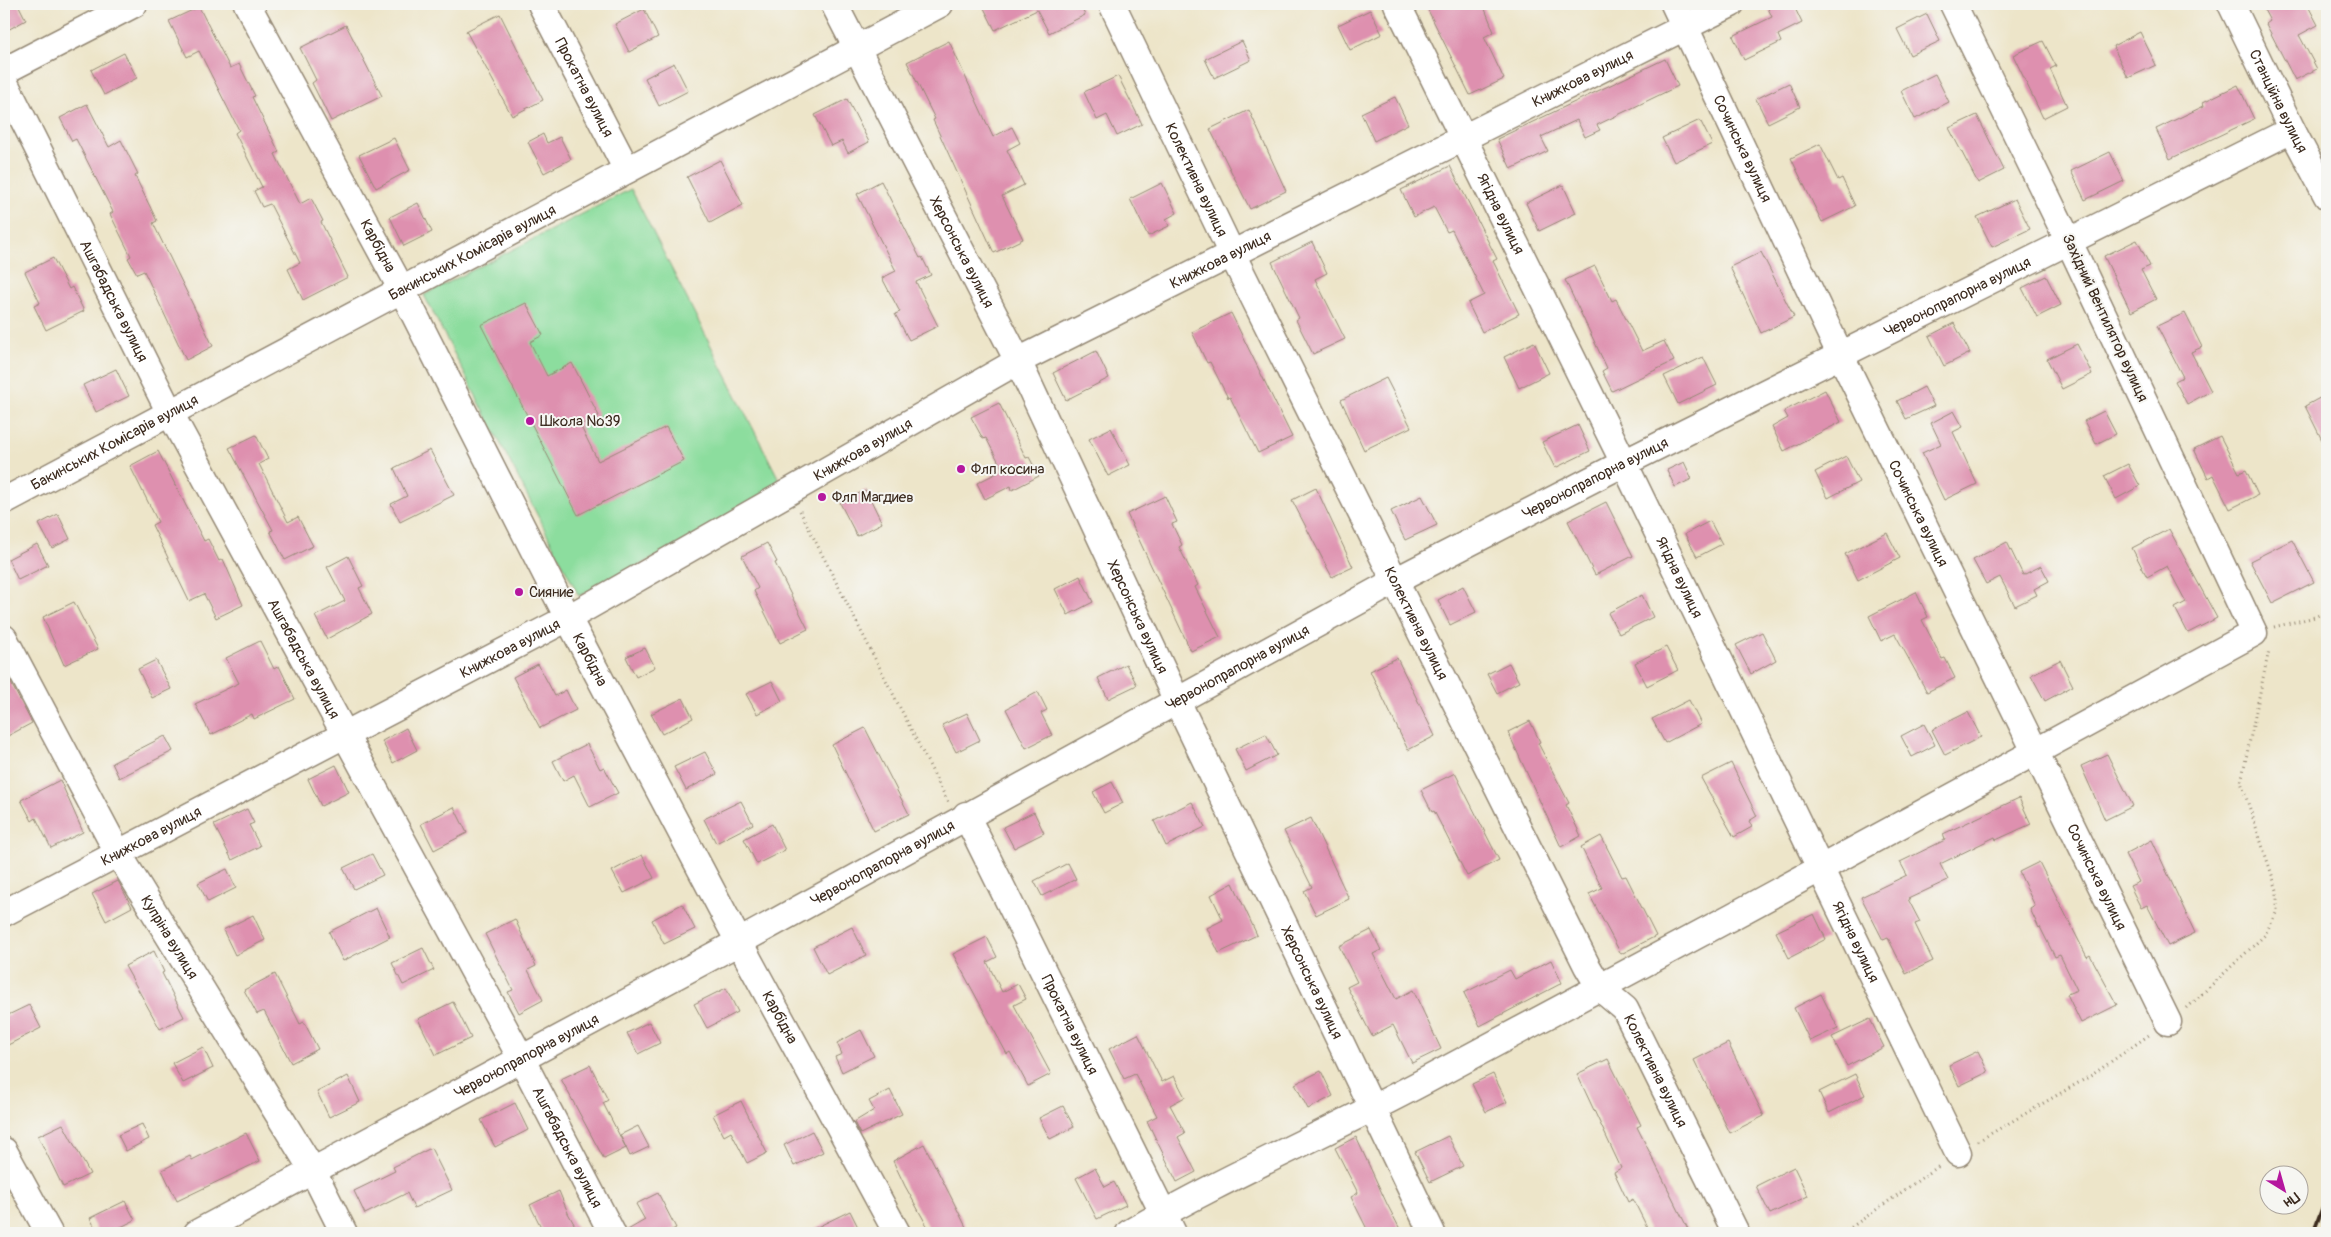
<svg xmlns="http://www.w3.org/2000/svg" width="2331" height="1237" viewBox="0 0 2331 1237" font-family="Pangolin,sans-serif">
	<rect width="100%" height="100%" fill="#f6f6f2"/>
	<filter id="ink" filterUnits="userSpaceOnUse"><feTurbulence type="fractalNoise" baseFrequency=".02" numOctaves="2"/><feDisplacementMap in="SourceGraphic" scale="10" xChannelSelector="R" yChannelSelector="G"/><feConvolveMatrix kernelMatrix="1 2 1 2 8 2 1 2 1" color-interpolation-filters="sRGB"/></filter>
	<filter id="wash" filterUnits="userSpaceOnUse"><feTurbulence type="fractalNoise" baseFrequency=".0096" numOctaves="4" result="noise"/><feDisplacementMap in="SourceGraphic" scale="20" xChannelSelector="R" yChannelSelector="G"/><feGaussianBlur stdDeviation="1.12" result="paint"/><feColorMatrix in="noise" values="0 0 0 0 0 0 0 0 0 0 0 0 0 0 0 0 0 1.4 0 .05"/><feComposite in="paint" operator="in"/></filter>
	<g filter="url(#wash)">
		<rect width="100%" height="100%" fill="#ede5c9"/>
		<polygon fill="#8cdd9e" stroke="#64845e" points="631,189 785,491 579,596 424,295"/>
		<g id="blocks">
			<g fill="#de90af">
				<polygon points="4,4 18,4 26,20 4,32"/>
				<polygon points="982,4 1079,4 1085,15 1049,33 1037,10 995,30"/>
				<polygon points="1425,4 1483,4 1494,32 1484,37 1504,79 1470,95"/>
				<polygon points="1766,4 1793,4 1802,23 1778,35 1781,42 1744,60 1733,36 1772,17"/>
				<polygon points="2261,4 2307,4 2318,25 2299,35 2317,69 2295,80 2266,24 2270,21"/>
				<polygon points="199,7 230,68 239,64 255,96 252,97 279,152 275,154 300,204 311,198 323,221 321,222 348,277 303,300 288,269 300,263 270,204 262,207 254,191 262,187 235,133 239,130 199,51 187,57 169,21"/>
				<polygon points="644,9 658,37 629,52 615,24"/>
				<polygon points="1370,10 1382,34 1350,50 1338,25"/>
				<polygon points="500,14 543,100 512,116 466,31"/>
				<polygon points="1927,14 1940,41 1910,55 1897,29"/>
				<polygon points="346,25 382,96 331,121 312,83 316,80 300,48"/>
				<polygon points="2140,32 2156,65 2128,78 2113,46"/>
				<polygon points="949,41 993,137 1012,127 1020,143 1007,150 1024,185 1002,196 1023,239 994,253 933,120 935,119 907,62"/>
				<polygon points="1242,41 1251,60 1214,78 1205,59"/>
				<polygon points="2043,41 2056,66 2050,69 2067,106 2043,118 2013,55"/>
				<polygon points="124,53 137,78 104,95 91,70"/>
				<polygon points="1665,59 1678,86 1597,125 1600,130 1585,137 1577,120 1541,137 1548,151 1511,169 1497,139"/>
				<polygon points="674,63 688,91 659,106 645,78"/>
				<polygon points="1935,74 1949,102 1915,119 1901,91"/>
				<polygon points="1118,76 1142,124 1117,136 1107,115 1097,120 1084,92"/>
				<polygon points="1789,83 1800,107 1768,123 1756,99"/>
				<polygon points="2238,85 2254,119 2170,159 2156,129 2204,106 2203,102"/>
				<polygon points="1395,97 1408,124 1374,141 1361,113"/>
				<polygon points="847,99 869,142 848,153 842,141 831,146 815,115"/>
				<polygon points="87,104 109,147 121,140 138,174 135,176 157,221 153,223 213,346 186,360 144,271 137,274 128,258 131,256 110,214 113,212 76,139 72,141 60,118"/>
				<polygon points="1249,110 1286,191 1250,209 1210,129"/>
				<polygon points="1977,115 2004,170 1978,183 1949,128"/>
				<polygon points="1700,120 1712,144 1674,162 1662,138"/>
				<polygon points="543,134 547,143 560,137 571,159 544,173 528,142"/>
				<polygon points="394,138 410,170 376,188 359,155"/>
				<polygon points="1820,144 1838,180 1842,178 1855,206 1822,222 1791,158"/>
				<polygon points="2110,152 2124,181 2085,200 2071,171"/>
				<polygon points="720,160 743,205 710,223 687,177"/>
				<polygon points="1450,166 1497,259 1493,261 1519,314 1482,332 1468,303 1484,295 1452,230 1447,232 1434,207 1414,217 1401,190"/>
				<polygon points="881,181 920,258 922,257 931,275 916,282 938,326 909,340 895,314 900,312 882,278 896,271 857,194"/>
				<polygon points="1162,183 1177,213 1166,219 1169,226 1148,236 1130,199"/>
				<polygon points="1563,185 1576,213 1539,231 1526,203"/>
				<polygon points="2015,199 2030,229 1992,247 1977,217"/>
				<polygon points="418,203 432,232 404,246 390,217"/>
				<polygon points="2137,240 2150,266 2141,270 2156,299 2131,312 2104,256"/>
				<polygon points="1312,242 1327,273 1315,279 1345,339 1313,354 1296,320 1299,318 1272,262"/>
				<polygon points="1761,252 1794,317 1761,333 1730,267"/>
				<polygon points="53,258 69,289 72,287 84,311 46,330 34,306 40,303 25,272"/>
				<polygon points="1595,266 1612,301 1616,299 1642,351 1664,341 1674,361 1612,391 1602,371 1607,368 1565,280"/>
				<polygon points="2046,276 2061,305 2037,317 2022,288"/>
				<polygon points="526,303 543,335 530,342 547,376 572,363 599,416 580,425 598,461 666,427 684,461 578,515 481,325"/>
				<polygon points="1231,313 1292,437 1258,453 1230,397 1228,398 1210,362 1207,363 1192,332"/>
				<polygon points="2185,313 2202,347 2191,352 2211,391 2187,404 2175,381 2183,377 2157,326"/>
				<polygon points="1954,323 1970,353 1944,366 1929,336"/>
				<polygon points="1534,342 1549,373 1519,388 1504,357"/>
				<polygon points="2077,344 2092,374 2062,389 2047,359"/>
				<polygon points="1096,351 1109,378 1066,400 1053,373"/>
				<polygon points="1703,357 1717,385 1678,404 1664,376"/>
				<polygon points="116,369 129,396 96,412 83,385"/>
				<polygon points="1386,378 1411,427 1364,450 1341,400"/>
				<polygon points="1924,387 1934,406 1906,419 1897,401"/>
				<polygon points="1825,390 1841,422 1784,451 1772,427 1788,418 1784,411"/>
				<polygon points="2327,394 2327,450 2305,406"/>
				<polygon points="999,403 1026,458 1029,457 1039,476 1012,490 1011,486 985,499 977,483 1003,470 986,438 983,439 971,417"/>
				<polygon points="1954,411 1963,427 1953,432 1977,484 1944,500 1922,453 1941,444 1931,423"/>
				<polygon points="2104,411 2116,434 2096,444 2084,421"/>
				<polygon points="1578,425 1590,451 1555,468 1542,442"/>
				<polygon points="1111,428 1130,465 1108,476 1089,439"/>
				<polygon points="256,435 268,459 259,464 288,522 298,517 313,546 285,560 270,531 273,530 229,448"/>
				<polygon points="2220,436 2239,473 2246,470 2258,495 2230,509 2213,475 2208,478 2194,449"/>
				<polygon points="430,450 454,495 400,522 391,504 407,496 394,468"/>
				<polygon points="158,451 204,541 208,539 219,561 223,559 243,605 216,618 204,594 189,601 152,525 158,522 130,466"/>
				<polygon points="1846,456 1859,482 1828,498 1815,472"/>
				<polygon points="1684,462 1692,479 1675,487 1667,470"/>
				<polygon points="2128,464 2140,486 2116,499 2104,476"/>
				<polygon points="1316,488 1353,567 1332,577 1292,500"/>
				<polygon points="866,490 882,523 857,536 840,503"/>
				<polygon points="1165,496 1177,522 1172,524 1182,545 1179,547 1198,585 1195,587 1220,637 1191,651 1127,514"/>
				<polygon points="1422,496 1437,525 1405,540 1391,511"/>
				<polygon points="1606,502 1633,556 1595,575 1568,521"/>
				<polygon points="58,514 70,539 52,548 39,524"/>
				<polygon points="1710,521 1722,544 1697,557 1685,534"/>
				<polygon points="2169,529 2217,618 2188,633 2175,608 2186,602 2167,566 2147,577 2132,548"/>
				<polygon points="1887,533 1900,558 1858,580 1845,554"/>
				<polygon points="2292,540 2314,582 2272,603 2250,561"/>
				<polygon points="2007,542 2023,575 2041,566 2049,581 2034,589 2037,595 2015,606 2000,577 1986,584 1973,560"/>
				<polygon points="767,543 777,562 775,563 808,629 780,643 754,591 758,588 742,556"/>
				<polygon points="37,544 48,565 18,580 8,559"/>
				<polygon points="348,556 363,586 359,588 372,614 327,639 315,616 345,601 327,567"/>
				<polygon points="1080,576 1093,602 1068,615 1055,589"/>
				<polygon points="1463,586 1476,612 1450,625 1438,600"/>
				<polygon points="1916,592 1928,617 1922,620 1942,659 1945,658 1955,678 1927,692 1895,634 1881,641 1869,616"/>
				<polygon points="1642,595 1653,617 1619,634 1608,613"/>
				<polygon points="74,602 98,649 64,665 43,617"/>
				<polygon points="1762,632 1776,660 1751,674 1736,645"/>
				<polygon points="260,641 274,669 279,666 295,699 254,719 252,714 211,735 195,704 239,683 226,658"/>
				<polygon points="1666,647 1678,670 1647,686 1635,663"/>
				<polygon points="645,648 655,667 636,677 626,657"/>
				<polygon points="1397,658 1435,736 1408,750 1370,671"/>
				<polygon points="156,660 171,689 152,698 138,669"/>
				<polygon points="2060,660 2073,686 2045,701 2031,675"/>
				<polygon points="1509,663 1519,682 1497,693 1487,674"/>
				<polygon points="538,664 555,696 566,690 576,710 540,728 513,677"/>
				<polygon points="1126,664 1137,685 1108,699 1098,678"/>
				<polygon points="4,670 32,723 4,738"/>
				<polygon points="772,681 782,701 757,714 746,694"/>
				<polygon points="1038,692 1047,710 1041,713 1052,735 1026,748 1006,709"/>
				<polygon points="683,698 693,718 662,734 651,714"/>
				<polygon points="1689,700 1701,724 1665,743 1652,719"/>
				<polygon points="1968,712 1981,737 1945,755 1932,730"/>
				<polygon points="967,713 980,740 956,752 942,725"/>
				<polygon points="1530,721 1540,742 1538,743 1569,803 1566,805 1581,836 1561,847 1508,732"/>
				<polygon points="1924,724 1935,745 1912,757 1901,736"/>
				<polygon points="406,728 417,750 393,763 382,741"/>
				<polygon points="865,728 909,814 874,831 832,745"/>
				<polygon points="1266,734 1277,755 1246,771 1235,749"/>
				<polygon points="165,736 173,751 119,778 112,763"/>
				<polygon points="587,744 600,769 604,767 618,793 590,807 574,775 563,781 553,761"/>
				<polygon points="705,752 717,774 686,790 674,767"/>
				<polygon points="2107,754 2133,806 2105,820 2081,766"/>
				<polygon points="1731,763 1757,816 1749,821 1752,827 1734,837 1701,778"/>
				<polygon points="336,765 349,792 321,806 308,779"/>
				<polygon points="1455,773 1499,860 1467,876 1434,811 1432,812 1421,790"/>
				<polygon points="60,780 83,832 51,848 36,818 32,821 21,800"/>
				<polygon points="1112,782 1123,803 1104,813 1093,792"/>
				<polygon points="2019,798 2031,824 1996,840 1995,837 1940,864 1948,880 1908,899 1920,922 1915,924 1933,961 1906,974 1888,938 1883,940 1861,897 1907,875 1900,862 1945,840 1943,834"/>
				<polygon points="741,801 753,824 716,843 704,819"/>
				<polygon points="1192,802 1205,827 1166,846 1154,821"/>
				<polygon points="454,807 467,833 434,850 421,824"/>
				<polygon points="247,809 254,823 249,825 260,846 232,860 214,825"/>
				<polygon points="1034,812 1044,833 1014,848 1003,827"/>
				<polygon points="1311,818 1349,899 1316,915 1304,891 1312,887 1284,831"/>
				<polygon points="772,824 785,850 757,864 744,839"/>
				<polygon points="1601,836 1622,877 1626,876 1656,936 1621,954 1589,894 1602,888 1581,847"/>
				<polygon points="2152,840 2195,933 2168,946 2147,905 2141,908 2130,886 2139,882 2125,854"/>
				<polygon points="372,854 383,875 354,889 343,868"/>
				<polygon points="642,855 654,878 624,893 612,871"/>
				<polygon points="2039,862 2087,957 2090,955 2117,1005 2081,1023 2067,994 2077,990 2060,955 2055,957 2040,927 2039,928 2030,909 2035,906 2019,872"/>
				<polygon points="1068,863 1076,879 1042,896 1034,881"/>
				<polygon points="227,869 236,888 208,902 198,883"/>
				<polygon points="118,881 132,907 106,921 92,894"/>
				<polygon points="1233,883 1257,935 1219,953 1207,928 1223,920 1211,895"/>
				<polygon points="682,904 695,929 664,944 652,920"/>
				<polygon points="376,908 390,937 343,961 329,932"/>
				<polygon points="1814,914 1826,939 1789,958 1776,932"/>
				<polygon points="253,915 265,940 235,955 223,930"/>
				<polygon points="515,919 536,966 528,970 543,1000 519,1013 508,992 513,990 485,934"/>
				<polygon points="852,927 866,955 827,975 813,947"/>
				<polygon points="1371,930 1381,950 1373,954 1396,999 1413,990 1441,1049 1412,1063 1393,1025 1372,1036 1347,987 1357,982 1339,946"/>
				<polygon points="987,937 997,957 987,962 1002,992 1018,984 1026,999 1014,1005 1051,1074 1028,1086 1010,1052 1007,1054 953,954"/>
				<polygon points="423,948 434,970 403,985 392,963"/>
				<polygon points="154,951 164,972 162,973 184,1017 160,1029 125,966"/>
				<polygon points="1551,960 1562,983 1480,1026 1464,993 1510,970 1515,979"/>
				<polygon points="275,974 300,1024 304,1022 318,1049 291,1063 264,1011 257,1014 244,990"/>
				<polygon points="726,988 738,1012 707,1028 694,1004"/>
				<polygon points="1821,994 1838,1028 1810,1041 1794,1008"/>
				<polygon points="453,1002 471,1038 436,1055 418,1019"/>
				<polygon points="29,1005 41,1028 4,1047 4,1017"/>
				<polygon points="1870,1019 1884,1047 1847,1066 1832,1037"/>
				<polygon points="649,1022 660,1043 638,1054 627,1033"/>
				<polygon points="861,1030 874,1056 842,1072 835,1057 842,1054 837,1043"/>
				<polygon points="1138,1034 1162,1082 1174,1076 1185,1097 1170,1105 1185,1133 1178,1137 1196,1172 1177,1182 1147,1121 1157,1116 1135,1074 1124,1079 1109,1049"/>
				<polygon points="1728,1043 1764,1116 1730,1133 1694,1060"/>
				<polygon points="203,1047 213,1068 183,1083 172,1063"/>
				<polygon points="1978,1051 1988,1072 1959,1086 1949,1065"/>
				<polygon points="1608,1059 1641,1125 1637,1127 1690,1233 1650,1233 1633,1199 1628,1202 1614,1172 1621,1168 1577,1074"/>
				<polygon points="590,1065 608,1100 603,1103 626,1148 604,1159 561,1079"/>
				<polygon points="1321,1071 1333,1096 1308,1109 1295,1084"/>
				<polygon points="1493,1074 1507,1102 1486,1112 1472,1084"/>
				<polygon points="1855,1074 1865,1095 1829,1113 1819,1092"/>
				<polygon points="348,1076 360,1102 329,1117 317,1092"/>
				<polygon points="890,1090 902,1114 860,1134 854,1122 874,1110 869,1101"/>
				<polygon points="741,1101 767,1153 747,1163 731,1132 724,1136 713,1115"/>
				<polygon points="515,1103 528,1130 495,1147 481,1120"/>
				<polygon points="1063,1106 1074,1127 1050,1139 1039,1118"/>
				<polygon points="63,1124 90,1174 63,1187 38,1136"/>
				<polygon points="142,1124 149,1139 126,1151 118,1135"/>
				<polygon points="638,1126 649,1147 630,1156 620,1135"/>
				<polygon points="812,1131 823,1152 794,1166 784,1145"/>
				<polygon points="246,1133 260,1161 177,1201 162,1170 190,1156 192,1160"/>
				<polygon points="1448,1136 1463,1166 1430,1182 1415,1152"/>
				<polygon points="1356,1137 1387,1204 1402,1233 1369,1233 1351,1197 1358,1193 1335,1148"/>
				<polygon points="924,1144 952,1199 969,1233 931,1233 905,1186 893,1161"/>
				<polygon points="431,1148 452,1190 414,1208 407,1193 365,1214 354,1191 395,1171 393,1167"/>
				<polygon points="1794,1167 1808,1196 1770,1214 1756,1186"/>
				<polygon points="1095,1168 1105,1187 1114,1182 1126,1205 1097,1219 1076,1178"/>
				<polygon points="559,1191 568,1213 579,1233 544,1233 530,1205"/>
				<polygon points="658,1193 676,1228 666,1233 627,1233 626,1231 645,1220 636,1204"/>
				<polygon points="125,1201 135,1220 109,1233 98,1233 90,1218"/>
				<polygon points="850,1211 861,1233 805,1233"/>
			</g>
		</g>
	</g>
	<g filter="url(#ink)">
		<use href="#blocks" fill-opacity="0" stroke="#948874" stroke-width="1"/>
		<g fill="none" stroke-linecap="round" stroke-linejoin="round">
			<defs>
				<g id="minor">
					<path id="s1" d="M247,4L402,290L568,618L739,942L897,1233"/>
					<path id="s2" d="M541,4L627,170"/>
					<path id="s3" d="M834,4L1018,361L1177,701L1432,1233"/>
					<path id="s4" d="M1112,4L1232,254L1587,966L1600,988L1625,1009L1736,1233"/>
					<path id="s5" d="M1397,4L1624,463L1958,1153"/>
					<path id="s6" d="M1674,4L1841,356L2168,1022"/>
					<path id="s7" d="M2231,4L2292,130L2327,196"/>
					<polyline points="4,71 134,4"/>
					<path id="s8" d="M4,81L170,413L522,1060L612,1233"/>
					<path id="s9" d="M4,501L940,4"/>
					<path id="s10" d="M4,638L118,853L313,1171L344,1233"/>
					<path id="s11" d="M966,815L1173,1233"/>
					<path id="s12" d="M4,913L568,618L1018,361L1731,4"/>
					<polyline points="4,1151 49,1233"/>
					<path id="s13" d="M197,1233L739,942L1395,581L1624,463L2292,130"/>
					<path d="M1129,1233C1225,1177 1328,1133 1425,1081C1702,933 1979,784 2254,633L2069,242L1953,4"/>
				</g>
			</defs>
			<use href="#minor" stroke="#948874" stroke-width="29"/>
			<g stroke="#948874" stroke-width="3" stroke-dasharray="1 4" stroke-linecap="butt">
				<polyline points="800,511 948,802"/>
				<polyline points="2274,627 2315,617 2327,611"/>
				<polyline points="2187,1008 2265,935 2277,911 2277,890 2241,782 2269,650"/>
				<polyline points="1978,1141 2092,1075 2149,1035"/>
				<polyline points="1843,1233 1939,1166"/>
			</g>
			<use href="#minor" stroke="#fff" stroke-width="26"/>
			<polyline stroke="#3b2a1e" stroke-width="4" points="2313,1233 2327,1196"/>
		</g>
	</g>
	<g fill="#b5179e" stroke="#f6f6f2" stroke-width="2">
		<circle cx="530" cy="421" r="5"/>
		<circle cx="961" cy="469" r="5"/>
		<circle cx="822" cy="497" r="5"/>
		<circle cx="519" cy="592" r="5"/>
	</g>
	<g text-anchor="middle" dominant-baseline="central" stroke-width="4" stroke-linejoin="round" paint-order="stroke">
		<g font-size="15" fill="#3b2a1e" stroke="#f6f6f2">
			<text stroke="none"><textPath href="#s12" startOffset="1786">Книжкова вулиця</textPath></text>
			<text stroke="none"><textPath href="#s2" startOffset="94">Прокатна вулиця</textPath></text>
			<text stroke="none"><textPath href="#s7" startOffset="108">Станційна вулиця</textPath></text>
			<text stroke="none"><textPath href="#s6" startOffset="160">Сочинська вулиця</textPath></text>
			<text stroke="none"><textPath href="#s4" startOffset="195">Колективна вулиця</textPath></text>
			<text stroke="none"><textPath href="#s5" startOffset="234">Ягідна вулиця</textPath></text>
			<text stroke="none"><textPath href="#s1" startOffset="275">Карбідна</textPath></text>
			<text stroke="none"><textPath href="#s9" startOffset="530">Бакинських Комісарів вулиця</textPath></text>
			<text stroke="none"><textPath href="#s3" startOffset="279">Херсонська вулиця</textPath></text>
			<text stroke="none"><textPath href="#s12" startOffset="1381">Книжкова вулиця</textPath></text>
			<text stroke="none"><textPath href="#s13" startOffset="1994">Червонопрапорна вулиця</textPath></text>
			<text stroke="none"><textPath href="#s8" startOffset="246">Ашгабадська вулиця</textPath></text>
			<text transform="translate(2105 318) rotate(65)">Західний Вентилятор вулиця</text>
			<text stroke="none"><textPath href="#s9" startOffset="125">Бакинських Комісарів вулиця</textPath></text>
			<text stroke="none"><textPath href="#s12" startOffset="976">Книжкова вулиця</textPath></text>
			<text stroke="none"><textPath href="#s13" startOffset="1589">Червонопрапорна вулиця</textPath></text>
			<text stroke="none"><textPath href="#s6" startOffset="565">Сочинська вулиця</textPath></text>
			<text stroke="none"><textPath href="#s5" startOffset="639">Ягідна вулиця</textPath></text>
			<text stroke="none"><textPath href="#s3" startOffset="684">Херсонська вулиця</textPath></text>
			<text stroke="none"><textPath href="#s4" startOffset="690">Колективна вулиця</textPath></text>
			<text stroke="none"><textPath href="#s12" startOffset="571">Книжкова вулиця</textPath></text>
			<text stroke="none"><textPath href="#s8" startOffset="651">Ашгабадська вулиця</textPath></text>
			<text stroke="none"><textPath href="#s1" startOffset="740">Карбідна</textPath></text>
			<text stroke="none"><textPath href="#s13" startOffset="1184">Червонопрапорна вулиця</textPath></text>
			<text stroke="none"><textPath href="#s12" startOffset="166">Книжкова вулиця</textPath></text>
			<text stroke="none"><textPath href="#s13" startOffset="779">Червонопрапорна вулиця</textPath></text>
			<text stroke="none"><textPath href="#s6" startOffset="970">Сочинська вулиця</textPath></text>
			<text stroke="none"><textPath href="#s10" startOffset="342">Купріна вулиця</textPath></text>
			<text stroke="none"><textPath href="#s5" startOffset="1044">Ягідна вулиця</textPath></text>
			<text stroke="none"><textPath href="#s3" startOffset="1089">Херсонська вулиця</textPath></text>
			<text stroke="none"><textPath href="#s1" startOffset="1145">Карбідна</textPath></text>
			<text stroke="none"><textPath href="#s11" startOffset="234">Прокатна вулиця</textPath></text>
			<text stroke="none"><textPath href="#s13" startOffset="374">Червонопрапорна вулиця</textPath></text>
			<text stroke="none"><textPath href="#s4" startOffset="1200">Колективна вулиця</textPath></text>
			<text stroke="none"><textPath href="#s8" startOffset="1206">Ашгабадська вулиця</textPath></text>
		</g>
		<g font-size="15" fill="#3b2a1e" stroke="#f6f6f2" text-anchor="start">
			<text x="540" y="421">Школа №39</text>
			<text x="971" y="469">Флп косина</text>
			<text x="832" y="497">Флп Магдиев</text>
			<text x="529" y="592">Сияние</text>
		</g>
	</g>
	<rect width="2331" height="1237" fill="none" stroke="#f6f6f2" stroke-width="20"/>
	<g transform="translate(2284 1190) rotate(143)"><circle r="24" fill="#f6f6f2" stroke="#aba49d"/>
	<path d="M0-4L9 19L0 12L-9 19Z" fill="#b5179e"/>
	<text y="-8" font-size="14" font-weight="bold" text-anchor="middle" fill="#3b2a1e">Пн</text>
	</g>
</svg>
